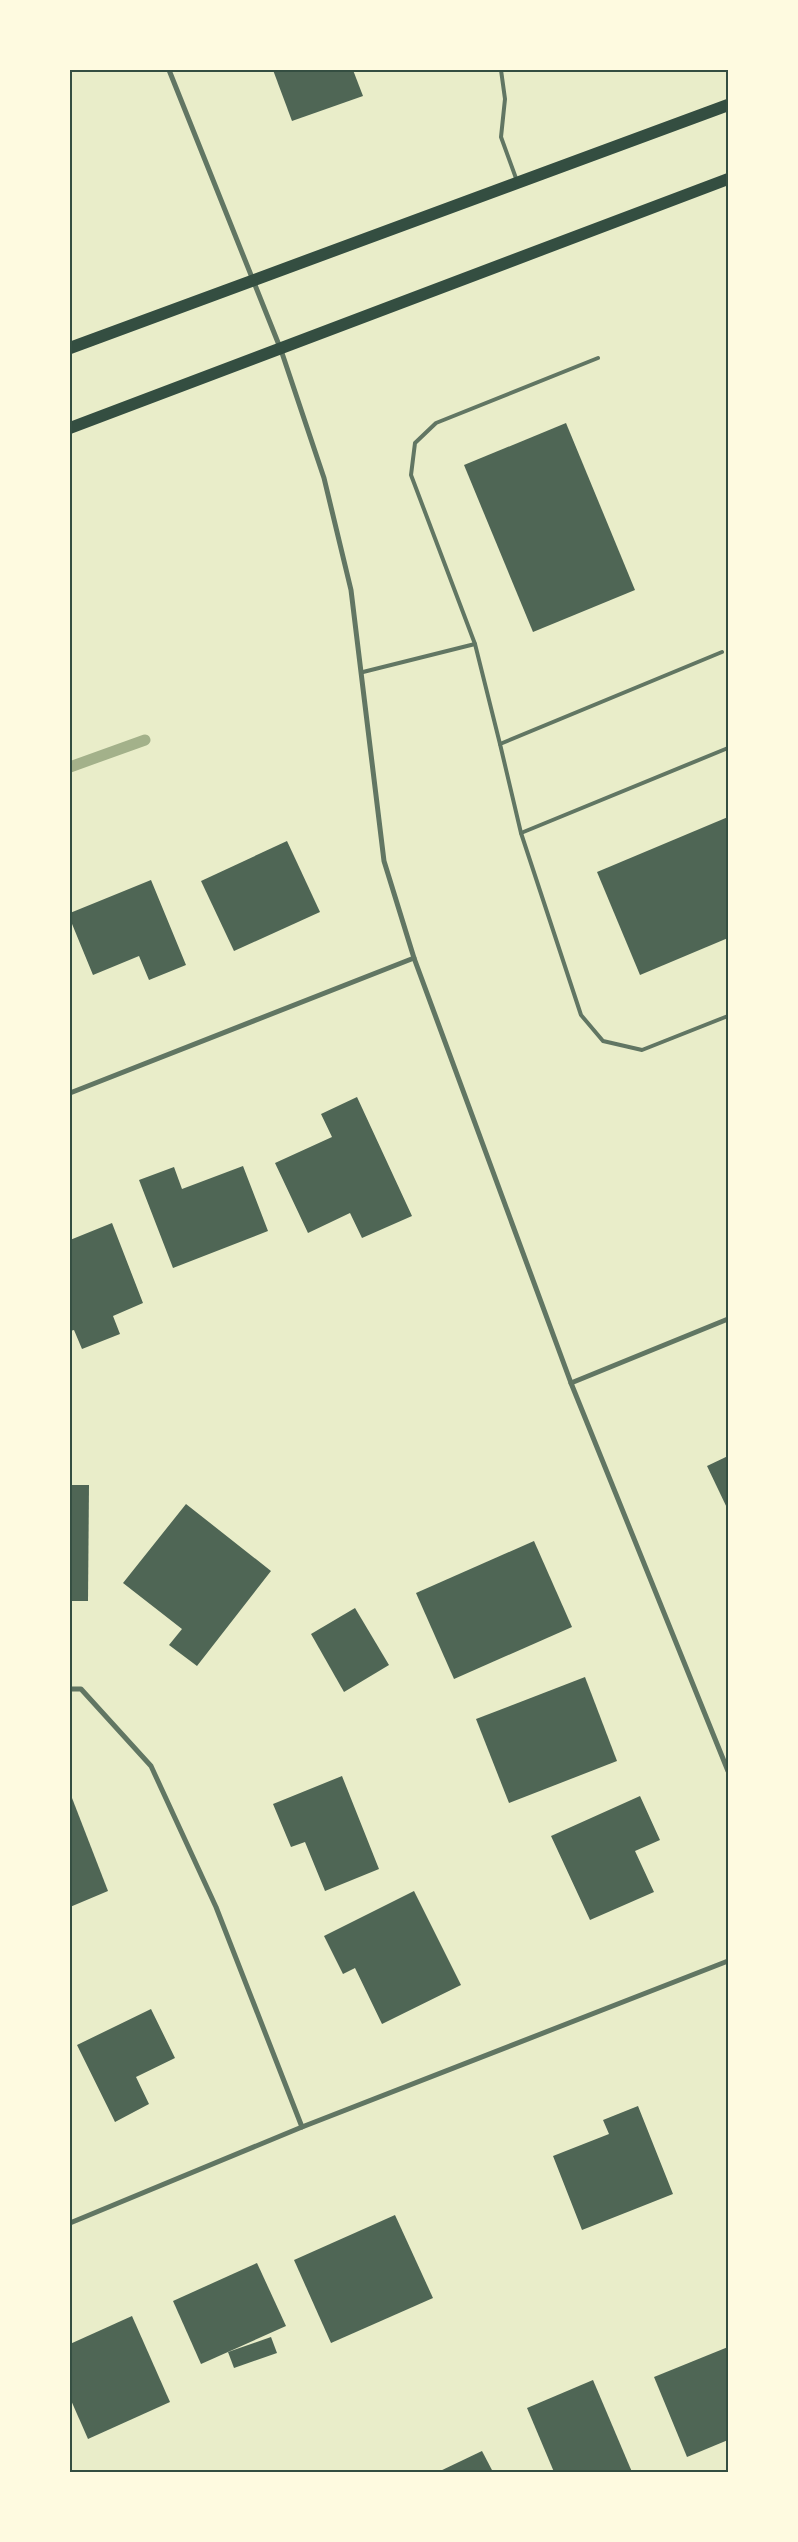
<svg xmlns="http://www.w3.org/2000/svg" width="798" height="2542" viewBox="0 0 798 2542" font-family="Poppins,sans-serif">
	<rect width="100%" height="100%" fill="#e9edc9"/>
	<g fill="none" stroke-linecap="round" stroke-linejoin="round">
		<polyline stroke="#a3b18a" stroke-width="11" points="70,767 145,740"/>
	</g>
	<g fill="#4f6655">
		<polygon points="273,70 353,70 363,96 292,121"/>
		<polygon points="566,423 635,590 533,632 464,465"/>
		<polygon points="728,817 728,938 640,975 597,872"/>
		<polygon points="287,841 320,912 234,951 201,881"/>
		<polygon points="151,880 186,965 149,980 139,956 93,975 70,919 70,913"/>
		<polygon points="357,1097 412,1216 362,1238 350,1213 308,1233 275,1163 332,1137 321,1114"/>
		<polygon points="243,1166 268,1231 173,1268 139,1180 174,1167 182,1189"/>
		<polygon points="112,1223 143,1303 113,1316 120,1334 82,1349 74,1330 70,1331 70,1240"/>
		<polygon points="728,1456 728,1510 707,1466"/>
		<polygon points="70,1485 89,1485 88,1601 70,1601"/>
		<polygon points="186,1504 271,1571 197,1666 169,1645 182,1629 123,1583"/>
		<polygon points="534,1541 572,1627 454,1679 416,1593"/>
		<polygon points="355,1608 389,1665 344,1692 311,1634"/>
		<polygon points="585,1677 617,1761 509,1803 476,1719"/>
		<polygon points="342,1776 379,1869 325,1891 305,1842 291,1847 273,1804"/>
		<polygon points="640,1796 660,1840 635,1851 654,1892 590,1920 551,1836"/>
		<polygon points="72,1798 108,1891 70,1907 70,1799"/>
		<polygon points="414,1891 461,1985 382,2024 355,1968 343,1974 324,1936"/>
		<polygon points="151,2009 175,2058 136,2077 149,2104 115,2122 77,2045"/>
		<polygon points="638,2106 673,2194 582,2230 553,2156 609,2134 603,2120"/>
		<polygon points="395,2215 433,2298 331,2343 294,2260"/>
		<polygon points="257,2263 286,2326 201,2364 173,2301"/>
		<polygon points="132,2316 170,2402 88,2439 70,2398 70,2344"/>
		<polygon points="271,2337 277,2353 234,2368 228,2352"/>
		<polygon points="728,2347 728,2440 687,2457 654,2377"/>
		<polygon points="593,2380 632,2472 554,2472 527,2408"/>
		<polygon points="482,2451 493,2472 438,2472"/>
	</g>
	<g fill="none" stroke-linecap="round" stroke-linejoin="round">
		<g stroke="#617663" stroke-width="4">
			<polyline points="501,70 505,99 501,137 517,181"/>
			<polyline points="722,652 500,744 521,833 581,1015 603,1041 642,1050 728,1016"/>
			<polyline points="363,672 475,644"/>
			<polyline points="500,744 475,644 411,475 415,443 436,423 598,358"/>
			<polyline points="521,833 728,748"/>
		</g>
		<g stroke="#617663" stroke-width="5">
			<polyline points="169,70 281,350 324,478 351,590 384,861 414,958 571,1383 728,1771"/>
			<polyline points="70,1093 414,958"/>
			<polyline points="571,1383 728,1319"/>
			<polyline points="70,1689 81,1689 151,1766 216,1907 302,2127"/>
			<polyline points="70,2223 302,2127 728,1961"/>
		</g>
		<g stroke="#344e41" stroke-width="12">
			<polyline points="70,348 728,105"/>
			<polyline points="70,428 728,179"/>
		</g>
	</g>
	<rect width="798" height="2542" fill="none" stroke="#fefae0" stroke-width="142"/>
	<rect x="71" y="71" width="656" height="2400" fill="none" stroke="#344e41" stroke-width="2"/>
</svg>
